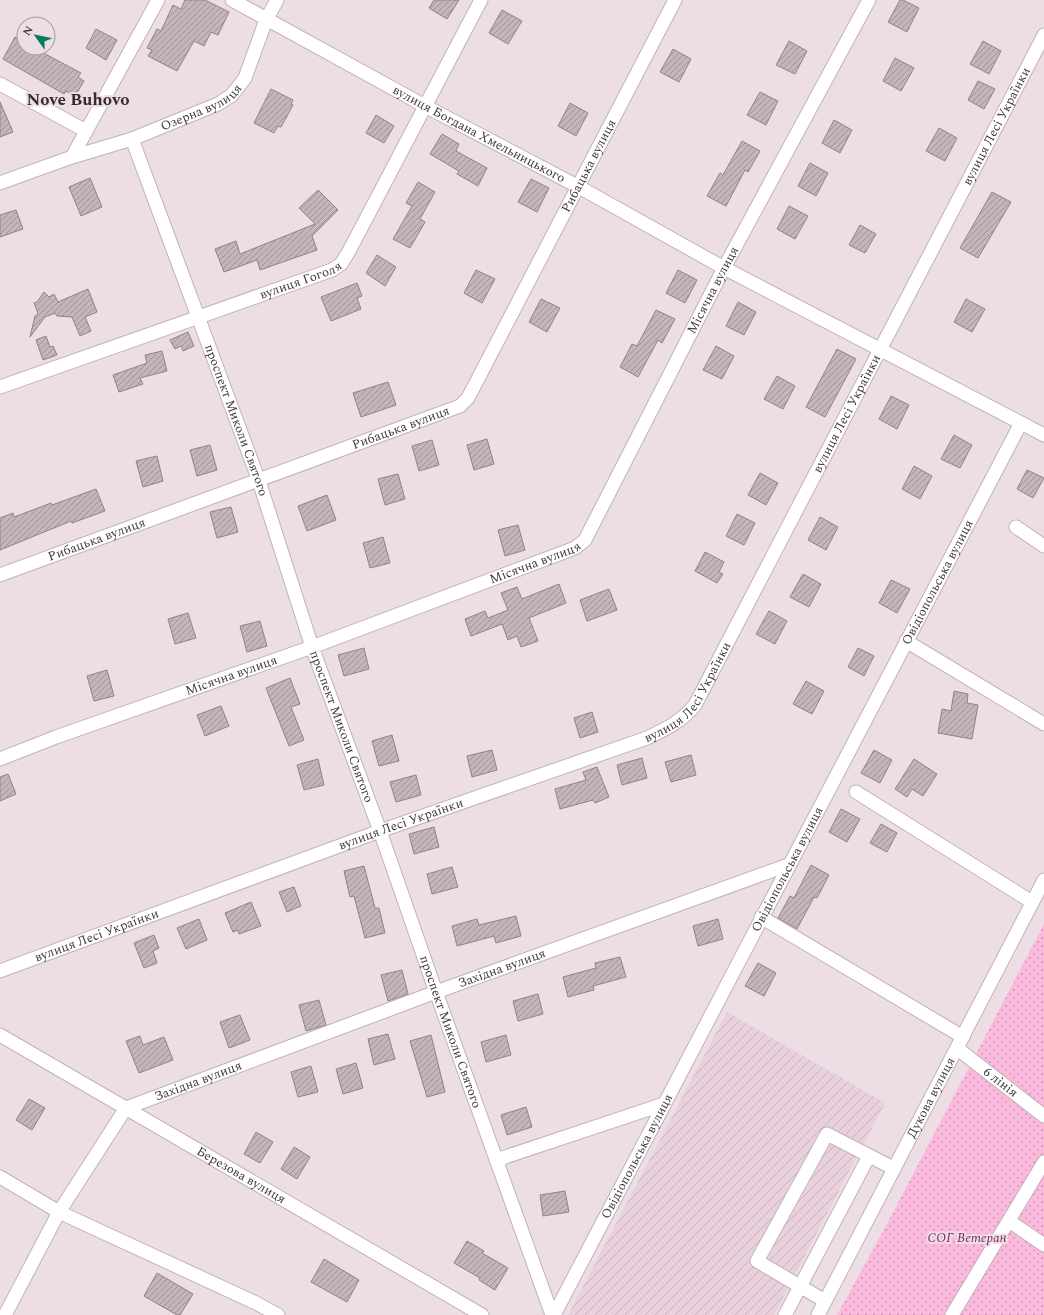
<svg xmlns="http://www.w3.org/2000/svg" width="1044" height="1315" viewBox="0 0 1044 1315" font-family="Spectral,serif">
	<defs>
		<pattern id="industrial-furrows" width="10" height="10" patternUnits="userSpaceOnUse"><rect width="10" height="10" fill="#e8d0dd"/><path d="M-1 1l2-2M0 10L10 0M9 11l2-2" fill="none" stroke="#c8b3bf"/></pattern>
		<pattern id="grass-dots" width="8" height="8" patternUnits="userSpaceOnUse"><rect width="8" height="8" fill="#fcb9de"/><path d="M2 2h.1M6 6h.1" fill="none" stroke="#cd97b5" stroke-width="1.8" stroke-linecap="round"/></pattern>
		<pattern id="building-hatch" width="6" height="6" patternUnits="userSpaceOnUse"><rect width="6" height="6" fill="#c4b4bc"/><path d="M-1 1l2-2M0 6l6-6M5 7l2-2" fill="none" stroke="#a1939a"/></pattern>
	</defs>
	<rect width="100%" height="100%" fill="#eddde5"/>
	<polygon fill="url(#industrial-furrows)" points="727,1012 885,1103 774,1315 568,1315"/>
	<polygon fill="url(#grass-dots)" points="1044,924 1044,1315 837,1315 887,1224"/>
	<g fill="url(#building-hatch)" stroke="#91828a">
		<polygon points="185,0 205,0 229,12 218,35 211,32 204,46 194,41 177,71 148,56 152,50 147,48 157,29 161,31 173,5 181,9"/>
		<polygon points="434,0 459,0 447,19 429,8"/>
		<polygon points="900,0 903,0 919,8 907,32 888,22"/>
		<polygon points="502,10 522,21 508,44 489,33"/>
		<polygon points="96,29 117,40 106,60 86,48"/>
		<polygon points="15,37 24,42 24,48 34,48 81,73 78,77 84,81 75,96 66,91 64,94 3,59"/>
		<polygon points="789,41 807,51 795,74 776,65"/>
		<polygon points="983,41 1001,51 989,74 970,64"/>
		<polygon points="673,49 691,59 679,82 660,72"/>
		<polygon points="895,58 914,68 901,91 883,81"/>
		<polygon points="978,81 995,89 984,109 968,100"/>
		<polygon points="271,89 293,100 291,104 293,105 281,127 278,126 274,133 254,123"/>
		<polygon points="760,92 778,101 766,125 747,115"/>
		<polygon points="0,102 13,132 0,137"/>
		<polygon points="570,103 588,113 576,136 558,126"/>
		<polygon points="376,115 394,126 384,143 366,133"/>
		<polygon points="834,120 852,130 840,153 822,143"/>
		<polygon points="939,128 957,138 945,161 926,151"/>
		<polygon points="442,134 459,144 456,151 487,168 478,186 457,174 459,171 430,154"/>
		<polygon points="742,141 760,151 748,172 745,170 726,206 707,196 720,173 723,175"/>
		<polygon points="810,163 828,173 816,196 798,186"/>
		<polygon points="90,178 102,207 81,216 69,187"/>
		<polygon points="531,179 549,188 537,212 518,202"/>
		<polygon points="418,182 435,192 420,219 425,222 410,248 393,239 412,206 406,203"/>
		<polygon points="318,190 338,210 312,236 317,250 260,270 257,260 224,272 215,249 236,241 240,254 315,224 299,208"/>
		<polygon points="992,192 1011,202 978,258 960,248"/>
		<polygon points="789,206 808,216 795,239 777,229"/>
		<polygon points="16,210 23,229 0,237 0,215"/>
		<polygon points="860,225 876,234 865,253 849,245"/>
		<polygon points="377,255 396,267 385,286 366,273"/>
		<polygon points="476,270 495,279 482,303 464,293"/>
		<polygon points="678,270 697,280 685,303 666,293"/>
		<polygon points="357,283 362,296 357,298 361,309 331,321 321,297"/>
		<polygon points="88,289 97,312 85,317 91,331 80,336 72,317 57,316 55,313 45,317 30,337 35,316 38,313 34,303 37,302 44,292 49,297 54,294 58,302"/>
		<polygon points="541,299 560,308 547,332 529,322"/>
		<polygon points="966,299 985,309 972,332 954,322"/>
		<polygon points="738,302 756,312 744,335 726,326"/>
		<polygon points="656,310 675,319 662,343 658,340 638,377 620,367 632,344 637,346"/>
		<polygon points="188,332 194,346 183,351 181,346 175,349 170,340"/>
		<polygon points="46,336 50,347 53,346 57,355 43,360 36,340"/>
		<polygon points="716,346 734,356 722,379 703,370"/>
		<polygon points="837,349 856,359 825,417 806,407"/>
		<polygon points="162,351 167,371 140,378 143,384 119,392 113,375 147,363 145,355"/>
		<polygon points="777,376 795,386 783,409 764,399"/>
		<polygon points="388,382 396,405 361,417 353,393"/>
		<polygon points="891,396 909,405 897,429 879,419"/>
		<polygon points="954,435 972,445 960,468 941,459"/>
		<polygon points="487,439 494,464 474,470 467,445"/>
		<polygon points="432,440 439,465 419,471 412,446"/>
		<polygon points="210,445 217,470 197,476 190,450"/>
		<polygon points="157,456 163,481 143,487 136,461"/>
		<polygon points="914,466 932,476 920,499 902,489"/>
		<polygon points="1027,470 1044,478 1033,498 1017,489"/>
		<polygon points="760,473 778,483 766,505 748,495"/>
		<polygon points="398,474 405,499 385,505 378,479"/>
		<polygon points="96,489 105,511 72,523 71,521 0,550 0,518 13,513 14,517 51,503 52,505"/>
		<polygon points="327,495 336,520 307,531 298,506"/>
		<polygon points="231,507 238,532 217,538 210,512"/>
		<polygon points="737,514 755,523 744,545 726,536"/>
		<polygon points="820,517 838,527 826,550 808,540"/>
		<polygon points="518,525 525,550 505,556 498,530"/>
		<polygon points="383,537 390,563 370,568 363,543"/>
		<polygon points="705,552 724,562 719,572 723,574 717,583 695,571"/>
		<polygon points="803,574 821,584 809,607 790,597"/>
		<polygon points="891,580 910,589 897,613 879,603"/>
		<polygon points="559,584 566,603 529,618 538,641 521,647 517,636 508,640 502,624 471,636 465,619 485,611 488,618 508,610 501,593 517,587 522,599"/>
		<polygon points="609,589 617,610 587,621 580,600"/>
		<polygon points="769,611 787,621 775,644 756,634"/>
		<polygon points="188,613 196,638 175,644 168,619"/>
		<polygon points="260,621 267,646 247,652 240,626"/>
		<polygon points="364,648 369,669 344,676 338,655"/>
		<polygon points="858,648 874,656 864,676 848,667"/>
		<polygon points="107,670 114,696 94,701 87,676"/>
		<polygon points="290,678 300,704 291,707 304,740 289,746 266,688"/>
		<polygon points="806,681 824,691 812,714 793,704"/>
		<polygon points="954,691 968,694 967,703 978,705 972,739 938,733 942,709 951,711"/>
		<polygon points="221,706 229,726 205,736 197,715"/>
		<polygon points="592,712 598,732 580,738 574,718"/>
		<polygon points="392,735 399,761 379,766 372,741"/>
		<polygon points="492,750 497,770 472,777 467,756"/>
		<polygon points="874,750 892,760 880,783 861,773"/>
		<polygon points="691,755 696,775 671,782 665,762"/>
		<polygon points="642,758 647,778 622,785 617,765"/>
		<polygon points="318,759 324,785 304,790 297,765"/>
		<polygon points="914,759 937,774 923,796 912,789 907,797 895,789"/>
		<polygon points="597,767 609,797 595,803 593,800 560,809 555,789 586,780 583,772"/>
		<polygon points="8,774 16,794 0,801 0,777"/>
		<polygon points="416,775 421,795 396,802 390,782"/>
		<polygon points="841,809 860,819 847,842 829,832"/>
		<polygon points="881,824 897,833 887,852 870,843"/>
		<polygon points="434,827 439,847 414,854 409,834"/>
		<polygon points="811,865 829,875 817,898 814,897 797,929 778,918 790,896 794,898"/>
		<polygon points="364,866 375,908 379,908 385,933 365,938 354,896 350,897 344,871"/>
		<polygon points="452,867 458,887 432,894 427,874"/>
		<polygon points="294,887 301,906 287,912 279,892"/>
		<polygon points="251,902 261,926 239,934 238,930 233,932 225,913"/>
		<polygon points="516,916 521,936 496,943 494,936 457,946 452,926 477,919 479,925"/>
		<polygon points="199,919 207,940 186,949 177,928"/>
		<polygon points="718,919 723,939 698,946 693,926"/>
		<polygon points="154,935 159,948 153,951 157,963 144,968 134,943"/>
		<polygon points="620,957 626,977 593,986 594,990 568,997 563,977 596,968 595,963"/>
		<polygon points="758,963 776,973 764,996 745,986"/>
		<polygon points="402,970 408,994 388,1001 381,975"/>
		<polygon points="538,994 543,1014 518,1021 513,1001"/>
		<polygon points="319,1000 326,1025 306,1031 299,1005"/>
		<polygon points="240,1015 250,1040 229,1048 220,1022"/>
		<polygon points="388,1034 395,1059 374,1065 368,1039"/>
		<polygon points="431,1035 445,1092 427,1097 410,1041"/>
		<polygon points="506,1035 511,1055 486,1062 481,1042"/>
		<polygon points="140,1036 143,1045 164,1037 173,1060 139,1073 126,1041"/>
		<polygon points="356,1063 363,1088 343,1094 336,1069"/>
		<polygon points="311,1066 318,1092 298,1097 291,1072"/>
		<polygon points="29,1099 45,1108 32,1130 16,1120"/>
		<polygon points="526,1107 532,1127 507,1135 501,1115"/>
		<polygon points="256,1132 273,1142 260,1163 244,1154"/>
		<polygon points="294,1147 310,1157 297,1179 281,1169"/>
		<polygon points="565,1191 569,1212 543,1216 540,1195"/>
		<polygon points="467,1241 484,1251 482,1253 508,1268 495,1290 479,1280 480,1278 454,1263"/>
		<polygon points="324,1259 359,1280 347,1302 311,1282"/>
		<polygon points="157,1273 193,1294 180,1315 177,1315 144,1296"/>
	</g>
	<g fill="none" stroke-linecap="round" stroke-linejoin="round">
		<defs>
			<g id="minor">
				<path id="s1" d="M232,0L425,106L579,187L724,268L1044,435"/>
				<polyline points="0,84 86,131"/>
				<path id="s2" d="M132,139L259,481L312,647L380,831L436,992L552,1315"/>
				<path id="s3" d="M72,157L132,139L218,104L232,95L245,78L266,20L277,0"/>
				<polyline points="0,183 72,157 158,0"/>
				<path id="s4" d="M0,387L332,270L341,264L348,253L481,0"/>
				<polyline points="1016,527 1044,546"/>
				<path id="s5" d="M0,575L460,406L468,398L675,0"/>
				<polyline points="906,641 1044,724"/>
				<path id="s6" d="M0,759L56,737L312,647L575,548L585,540L724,268L869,0"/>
				<polyline points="856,792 1032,902"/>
				<polyline points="761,917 963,1037"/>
				<path id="s7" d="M0,971L380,831L647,738C666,729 681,722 695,705L1044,35"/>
				<path id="s8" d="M0,1035L482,1315"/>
				<path id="s9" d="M958,1049L1044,1116"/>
				<polyline points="496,1160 664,1104"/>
				<polyline points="0,1177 59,1212 256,1303 278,1315"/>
				<polyline points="1009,1221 1044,1245"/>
				<polyline points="825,1301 757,1261 827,1134 893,1168"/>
				<path id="s10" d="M5,1315L59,1212L126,1108L436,992L788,865"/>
				<path id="s11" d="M554,1315L1021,423"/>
				<polyline points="785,1315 869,1156"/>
				<path id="s12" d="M818,1315L1044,880"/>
				<polyline points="952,1315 1044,1162"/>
			</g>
		</defs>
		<use href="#minor" stroke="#c1b1b9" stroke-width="15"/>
		<use href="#minor" stroke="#fff" stroke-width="13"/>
	</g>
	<g text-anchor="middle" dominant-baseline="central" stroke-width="4" stroke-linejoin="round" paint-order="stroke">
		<g font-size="13" fill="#3f393c" stroke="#eddde5">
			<text stroke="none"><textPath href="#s3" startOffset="139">Озерна вулиця</textPath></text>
			<text stroke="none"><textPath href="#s7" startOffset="1399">вулиця Лесі Українки</textPath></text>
			<text stroke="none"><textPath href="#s1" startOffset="281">вулиця Богдана Хмельницького</textPath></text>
			<text stroke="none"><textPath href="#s5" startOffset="763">Рибацька вулиця</textPath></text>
			<text stroke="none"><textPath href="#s4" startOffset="319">вулиця Гоголя</textPath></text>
			<text stroke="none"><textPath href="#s6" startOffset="906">Місячна вулиця</textPath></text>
			<text stroke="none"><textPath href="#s7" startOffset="1075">вулиця Лесі Українки</textPath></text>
			<text stroke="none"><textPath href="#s2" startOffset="300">проспект Миколи Святого</textPath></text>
			<text stroke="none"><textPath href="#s5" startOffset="427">Рибацька вулиця</textPath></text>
			<text stroke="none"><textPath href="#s5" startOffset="103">Рибацька вулиця</textPath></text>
			<text stroke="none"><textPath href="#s6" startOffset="570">Місячна вулиця</textPath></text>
			<text stroke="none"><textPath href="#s11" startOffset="827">Овідіопольська вулиця</textPath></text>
			<text stroke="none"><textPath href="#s6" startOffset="246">Місячна вулиця</textPath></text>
			<text stroke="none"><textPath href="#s7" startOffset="751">вулиця Лесі Українки</textPath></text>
			<text stroke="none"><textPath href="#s2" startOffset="624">проспект Миколи Святого</textPath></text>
			<text stroke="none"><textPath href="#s7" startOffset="427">вулиця Лесі Українки</textPath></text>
			<text stroke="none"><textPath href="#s11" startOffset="503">Овідіопольська вулиця</textPath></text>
			<text stroke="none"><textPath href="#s7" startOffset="103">вулиця Лесі Українки</textPath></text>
			<text stroke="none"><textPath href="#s10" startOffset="641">Західна вулиця</textPath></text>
			<text stroke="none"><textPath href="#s2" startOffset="948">проспект Миколи Святого</textPath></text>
			<text stroke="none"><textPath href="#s10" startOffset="317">Західна вулиця</textPath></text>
			<text stroke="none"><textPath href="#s9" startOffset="54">6 лінія</textPath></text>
			<text stroke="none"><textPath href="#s12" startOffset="245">Дукова вулиця</textPath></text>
			<text stroke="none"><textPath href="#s11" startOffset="179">Овідіопольська вулиця</textPath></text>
			<text stroke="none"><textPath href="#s8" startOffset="279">Березова вулиця</textPath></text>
		</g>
		<g font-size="13" font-style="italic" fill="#802861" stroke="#eddde5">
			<text x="967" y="1238">СОГ Ветеран</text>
		</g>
		<g font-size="17" font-weight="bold" fill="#372b31" stroke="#eddde5">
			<text x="78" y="100">Nove Buhovo</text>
		</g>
	</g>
	<g transform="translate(36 36) rotate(303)"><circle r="19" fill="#eddde5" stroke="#a79ba1"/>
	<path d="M0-3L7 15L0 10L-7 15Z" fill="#067b58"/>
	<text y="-6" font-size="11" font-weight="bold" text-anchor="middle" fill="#3f393c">N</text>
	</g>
</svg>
